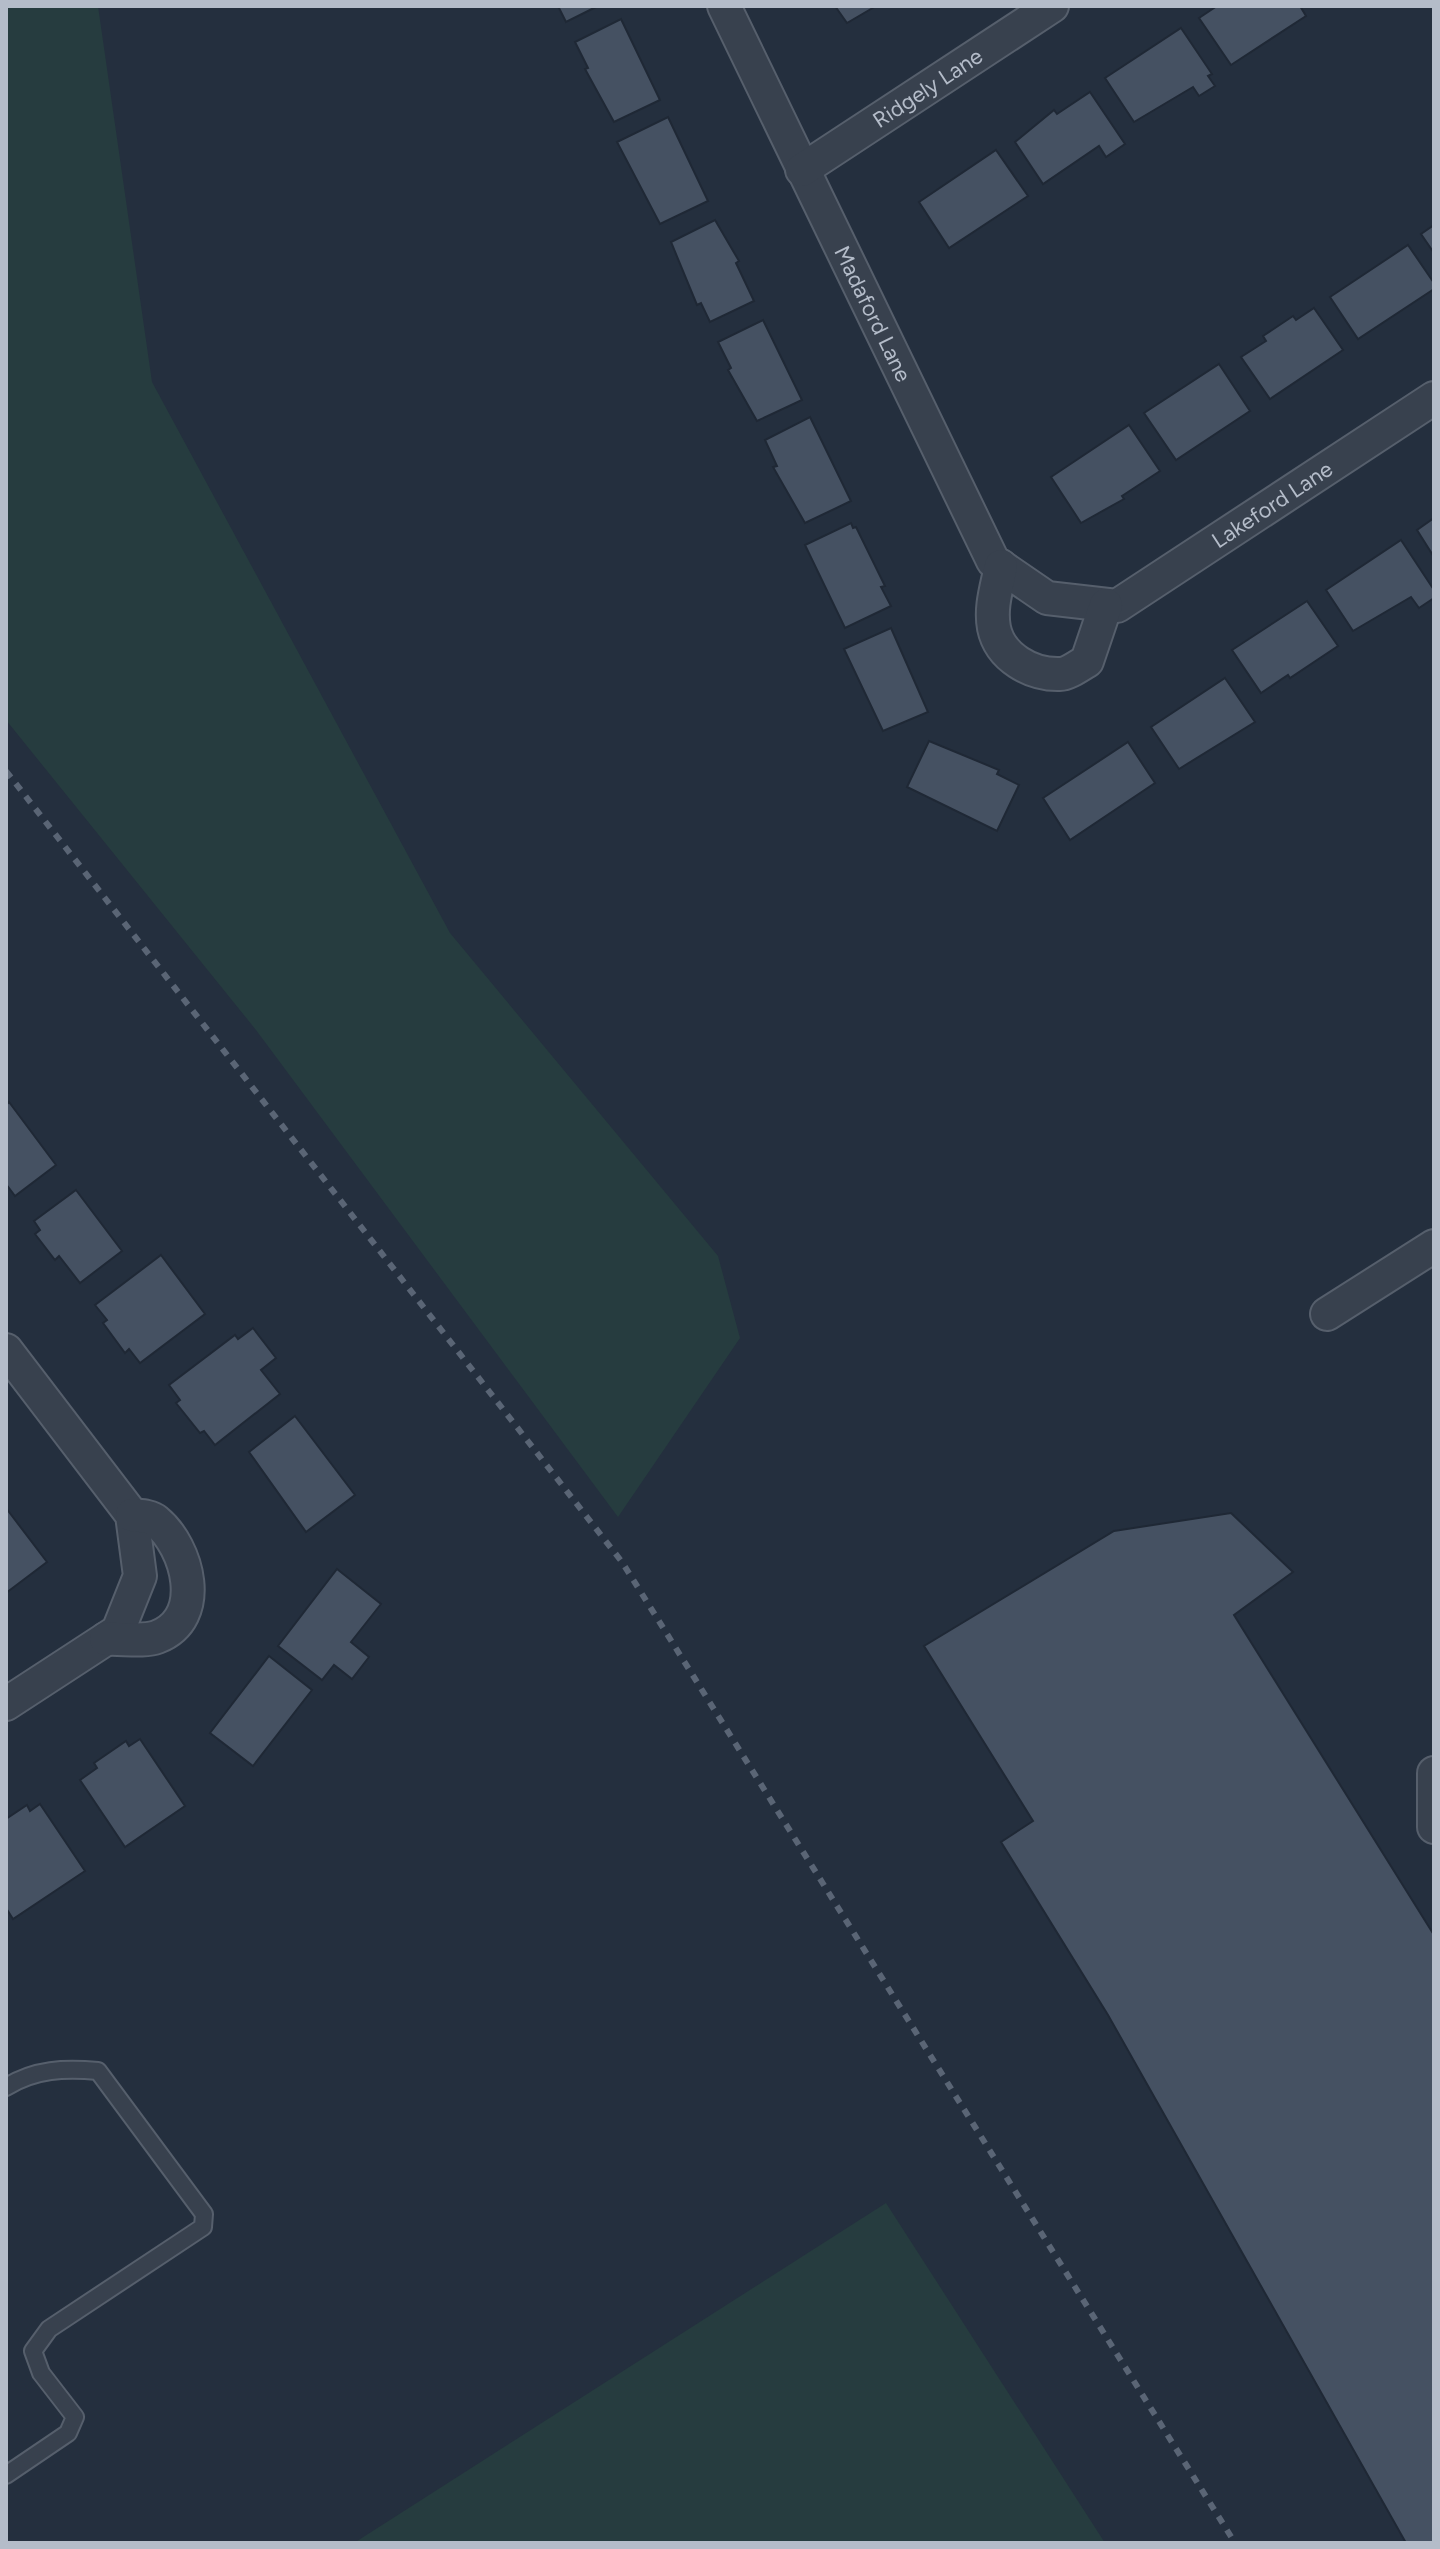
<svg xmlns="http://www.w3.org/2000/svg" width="1440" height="2549" viewBox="0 0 1440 2549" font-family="Figtree,sans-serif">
	<rect width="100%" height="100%" fill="#242f3e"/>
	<g fill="#263c3f">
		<polygon points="6,6 98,6 152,382 450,933 718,1256 740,1338 618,1517 256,1030 6,720"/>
		<polygon points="886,2203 1105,2543 354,2543"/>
	</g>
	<g fill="#455162" stroke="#1f2835" stroke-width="2">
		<polygon points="558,6 598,6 566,22"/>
		<polygon points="835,6 876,6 847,23"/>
		<polygon points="1217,6 1300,6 1306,16 1231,65 1199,18"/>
		<polygon points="621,19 660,100 614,122 585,69 588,68 575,42"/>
		<polygon points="1181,28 1212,74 1208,76 1215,86 1199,96 1193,87 1134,122 1105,78"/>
		<polygon points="1090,92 1125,144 1106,157 1099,146 1043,184 1015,142 1054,110 1057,114"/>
		<polygon points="668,117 708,201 660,224 617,142"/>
		<polygon points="996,150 1028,196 949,248 919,202"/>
		<polygon points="715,220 739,261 736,263 754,301 710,322 701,303 697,305 671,242"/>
		<polygon points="1434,225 1434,253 1421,234"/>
		<polygon points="1408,245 1434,283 1434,289 1358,339 1330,297"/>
		<polygon points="1314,308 1343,350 1270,399 1241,357 1266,341 1263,336 1293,316 1296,320"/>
		<polygon points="763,320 802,400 757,421 728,370 731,368 718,342"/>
		<polygon points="1219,364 1250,411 1176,460 1144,413"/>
		<polygon points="810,417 851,501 805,523 773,467 777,466 765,440"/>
		<polygon points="1129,425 1160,471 1122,496 1124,499 1081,523 1051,477"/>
		<polygon points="1434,518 1434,557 1417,530"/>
		<polygon points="851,523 853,528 856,527 885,586 881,587 891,606 845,628 805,545"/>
		<polygon points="1401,540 1434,590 1434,598 1419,608 1411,597 1353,631 1326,590"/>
		<polygon points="1307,601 1338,646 1290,678 1288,675 1261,693 1232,650"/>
		<polygon points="891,628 928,712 883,731 844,649"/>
		<polygon points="1225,678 1255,722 1179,769 1151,727"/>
		<polygon points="929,741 999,770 997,774 1019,785 997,831 907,787"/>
		<polygon points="1128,742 1155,783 1070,840 1043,798"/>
		<polygon points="9,1102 56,1165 15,1196 6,1184 6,1105"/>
		<polygon points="76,1190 122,1251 80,1283 59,1256 55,1260 35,1234 40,1230 34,1221"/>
		<polygon points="161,1255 205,1314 140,1363 129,1349 125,1353 103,1323 107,1320 95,1305"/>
		<polygon points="253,1328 276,1358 261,1370 280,1394 215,1445 204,1431 200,1433 176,1403 180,1400 169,1385 235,1335 238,1339"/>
		<polygon points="295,1416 355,1495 306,1532 249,1452"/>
		<polygon points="6,1508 47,1562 6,1593"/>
		<polygon points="1231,1513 1293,1572 1234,1615 1434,1935 1434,2543 1406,2543 1108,2015 1001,1842 1033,1821 924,1646 1114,1531"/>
		<polygon points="337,1569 381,1604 351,1642 369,1657 352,1679 334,1665 322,1680 278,1646"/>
		<polygon points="269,1656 312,1690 253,1766 210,1733"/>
		<polygon points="140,1739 185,1806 125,1847 80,1780 97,1768 94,1763 126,1741 129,1746"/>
		<polygon points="40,1804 85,1871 13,1919 6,1908 6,1819 27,1805 30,1811"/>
	</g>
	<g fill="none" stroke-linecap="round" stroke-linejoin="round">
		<defs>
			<path id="service" d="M6,2087C35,2069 65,2068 98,2071L204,2214L203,2227L49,2329L33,2351L41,2373L75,2417L68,2433L6,2475"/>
			<g id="minor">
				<path id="s1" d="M724,6L993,561L1047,598L1117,606L1434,398"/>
				<path id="s2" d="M802,170L1052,6"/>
				<path d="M1001,566C997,587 990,607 994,628C1000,657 1031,675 1060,674C1068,674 1080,665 1087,661L1106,605"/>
				<polyline points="1327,1314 1434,1246"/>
				<polyline points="6,1350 132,1515 140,1576 118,1631 6,1704"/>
				<path d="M106,1639C121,1638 144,1642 157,1637C207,1618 188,1547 156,1521C150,1516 140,1516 132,1515"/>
				<polyline points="1434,1773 1434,1827"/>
			</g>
		</defs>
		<use href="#service" stroke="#565f6c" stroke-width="20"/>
		<use href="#minor" stroke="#565f6c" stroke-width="36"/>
		<use href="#service" stroke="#38414e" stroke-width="16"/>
		<use href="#minor" stroke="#38414e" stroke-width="32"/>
		<polyline stroke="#5a6575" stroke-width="6" stroke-dasharray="8 8" stroke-linecap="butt" points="6,771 622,1562 1235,2543"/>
	</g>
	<g text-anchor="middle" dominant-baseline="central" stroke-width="8" stroke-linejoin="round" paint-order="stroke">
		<g font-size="22" fill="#b4bcc9" stroke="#1d2633">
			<text stroke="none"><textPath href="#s2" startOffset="150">Ridgely Lane</textPath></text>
			<text stroke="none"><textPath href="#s1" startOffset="342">Madaford Lane</textPath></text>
			<text stroke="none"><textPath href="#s1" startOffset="938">Lakeford Lane</textPath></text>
		</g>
	</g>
	<rect width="1440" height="2549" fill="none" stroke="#b4bcc9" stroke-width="16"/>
</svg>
